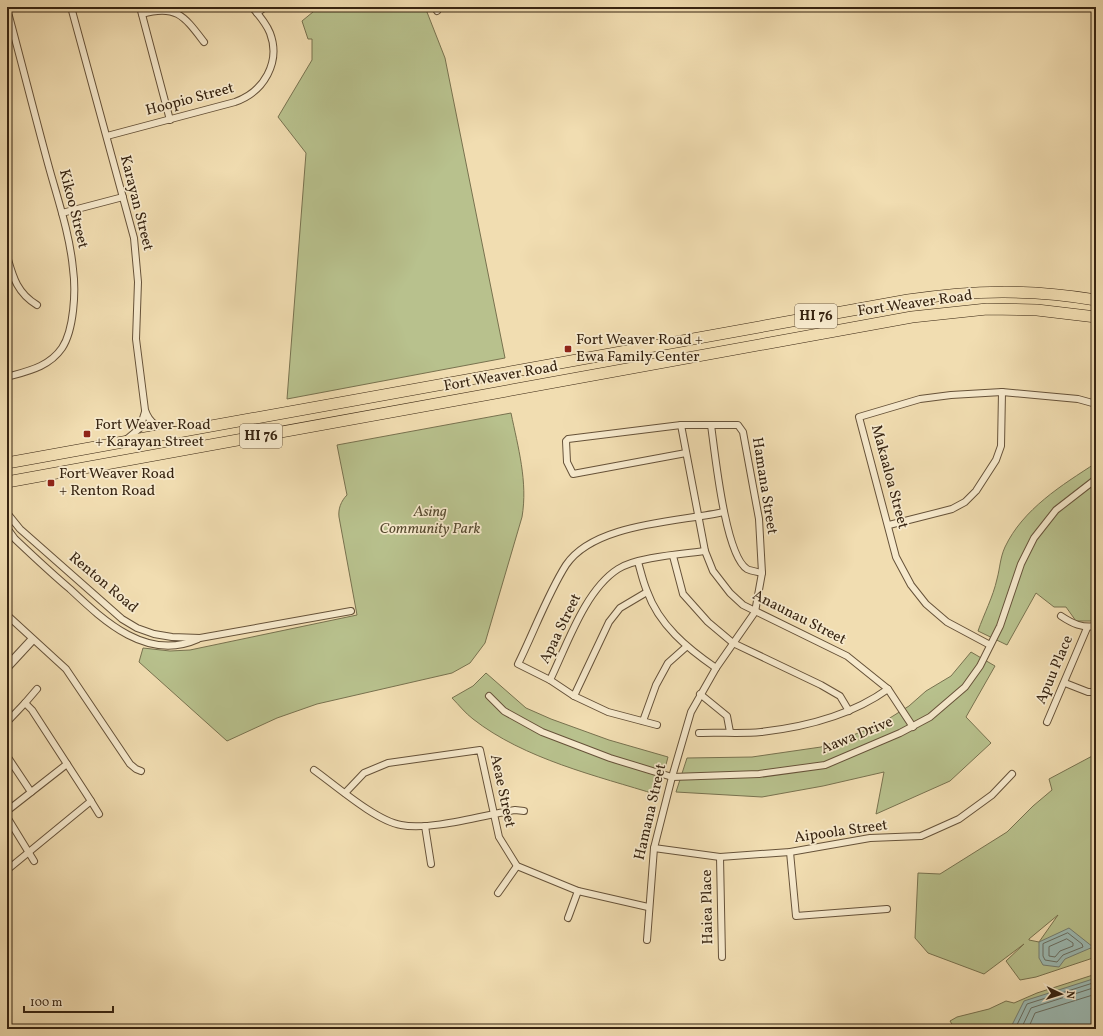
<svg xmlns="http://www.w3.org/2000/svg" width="1103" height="1036" viewBox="0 0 1103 1036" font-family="Vollkorn,serif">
	<rect width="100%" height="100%" fill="#f1ddb1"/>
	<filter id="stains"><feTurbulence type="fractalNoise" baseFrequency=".005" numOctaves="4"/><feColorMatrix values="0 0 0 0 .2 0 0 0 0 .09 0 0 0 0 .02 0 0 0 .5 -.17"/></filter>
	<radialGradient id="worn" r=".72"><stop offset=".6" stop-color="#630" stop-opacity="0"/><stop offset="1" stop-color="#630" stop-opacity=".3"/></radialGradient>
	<g fill="#b8c18d" stroke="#78724f" fill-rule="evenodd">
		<polygon points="319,7 425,7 445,58 505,358 287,399 306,153 278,117 312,60 312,39 308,39 302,21"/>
		<path d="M511,413C518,447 528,482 522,517L485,643L470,663L452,673L317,704L277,718L227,741L139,662L143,648L170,651L190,650L357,615L339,517C338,509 341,501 347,495L337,445Z"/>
		<path d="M1096,463V621H1076L1066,607H1054L1036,593L1007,645L978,631C984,614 993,597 997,579C1000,568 1000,558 1005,547C1023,509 1062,485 1096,463Z"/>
		<polygon points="971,652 995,666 966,717 991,743 950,781 876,814 884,772 823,786 762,797 676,792 687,758 752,757 821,747 877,726 909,706 926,691 951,676"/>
		<path d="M486,673L526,708L551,719L609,740L668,757L658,795C597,776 524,759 473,719C465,713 459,705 452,698L473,686Z"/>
		<path d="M1096,754V957L1036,977L1020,980L1006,961L1024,944L984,974L928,953L915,938L918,873L940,874L1007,832L1033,806L1052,790L1049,779ZM1058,915L1039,942L1029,940V939Z"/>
		<polygon points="1096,974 1096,1015 1044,1029 955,1029 950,1021 957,1017 989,1009 1006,1001 1014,1003 1037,993"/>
	</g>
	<g fill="#9cbab3" stroke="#747e72">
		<polygon points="1069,928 1093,947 1065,959 1059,967 1043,965 1039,958 1039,942"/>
		<polygon points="1096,978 1096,1029 1010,1029 1024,1001"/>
	</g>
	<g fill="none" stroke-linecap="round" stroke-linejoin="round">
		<g stroke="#6a6f62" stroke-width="1">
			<polygon points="1068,933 1082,944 1083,947 1063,955 1057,962 1045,960 1043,956 1043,944"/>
			<polygon points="1067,939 1073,943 1073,946 1060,951 1055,957 1049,956 1049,947"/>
			<polyline points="1015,1029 1027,1004 1096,982"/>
			<polyline points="1021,1029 1031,1008 1096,987"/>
			<polyline points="1028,1029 1035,1013 1096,994"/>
		</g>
		<defs>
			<g id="minor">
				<path d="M71,7L134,238L138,282L136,339L145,410C150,425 159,428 174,430"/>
				<polyline points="140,7 170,120"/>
				<polyline points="435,7 437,11"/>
				<polyline points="257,13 265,7"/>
				<path d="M142,14C176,4 184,16 204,42"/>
				<path d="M107,136L235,102C264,92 281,62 270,33C266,23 259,15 252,7"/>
				<polyline points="62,213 123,197"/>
				<path d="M7,256C13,277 17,293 37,305"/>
				<path d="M7,377C28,371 49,367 62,348C74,330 76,291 73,269C70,236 59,203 50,171C36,120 23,68 9,16"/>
				<polyline points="681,425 705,551 713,571 730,593 743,605 847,656 888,689 913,727"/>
				<path d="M711,425C715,453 725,555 747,569C751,571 758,572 762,573"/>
				<polyline points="127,439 140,428 145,412"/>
				<polyline points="7,513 20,529 122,619 137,628 154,634 172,637 200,638 351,611"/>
				<polyline points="889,525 952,509 965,502 976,491 996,460 1001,446 1002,392"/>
				<path d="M7,528L15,539C33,556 51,573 70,589C104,621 147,662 198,639"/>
				<polyline points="673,556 683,594 708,622 733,643 821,685 840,696 849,711"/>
				<path d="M638,562C641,572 643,582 647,591C659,625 687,648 716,668"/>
				<polyline points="7,615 66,669 130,764 136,769 141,771"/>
				<path d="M1061,616C1073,624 1082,628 1096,626"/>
				<polyline points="990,645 947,622 926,604 911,585 896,557 859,417 920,399 951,395 1002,392 1078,399 1096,404"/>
				<path d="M550,680C567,645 585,590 618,569C636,557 683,554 705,551"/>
				<polyline points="1065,683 1088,692 1096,692"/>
				<polyline points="700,694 727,716 730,732"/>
				<polyline points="489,696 504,711 542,732 610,758 672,777 759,774 825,765 900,733 930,717 965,687 980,666 1000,626 1021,564 1034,538 1056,510 1096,479"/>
				<polyline points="574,696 609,622 620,608 647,592"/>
				<polyline points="25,703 37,689"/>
				<polyline points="643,721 656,685 668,663 686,647"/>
				<polyline points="7,722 25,703 32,710 91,801 7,870"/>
				<polyline points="1047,722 1087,628"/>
				<path d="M657,725L608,712L574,696L550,680L518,664C533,634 548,593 566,565C594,523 678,522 724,512"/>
				<path d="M699,733C719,732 741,734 761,732C805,727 852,715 888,689"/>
				<polyline points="7,756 31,792"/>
				<path d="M314,770C335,785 376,821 401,825C430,831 484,815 515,810L524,811"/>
				<polyline points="345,793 364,773 388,763 480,750 499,837 517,866 578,891 648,907"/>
				<polyline points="91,801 99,814"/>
				<polyline points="7,811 67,764"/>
				<polyline points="7,817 34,861"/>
				<polyline points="425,826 431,864"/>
				<polyline points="654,848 720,857 790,852 870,838 921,836 959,819 992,795 1012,774"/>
				<polyline points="790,852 796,916 887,909"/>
				<polyline points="720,857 722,957"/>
				<polyline points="498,893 517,866"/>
				<polyline points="568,918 578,891"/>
				<polyline points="647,940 654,848 672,777 691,712 716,668 755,612 762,573 759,519 743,432 738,425 681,425 568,439 566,441 567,462 573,474 686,453"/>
			</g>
			<polyline id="tertiary" points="7,667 32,640"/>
			<g id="trunk">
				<path d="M7,463L908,300C974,290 1030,289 1096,300"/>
				<polyline points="7,482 912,317 987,309 1037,310 1096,317"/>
			</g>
		</defs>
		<use href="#minor" stroke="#665239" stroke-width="8"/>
		<use href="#tertiary" stroke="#665239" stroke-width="10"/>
		<use href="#trunk" stroke="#372411" stroke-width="12"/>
		<use href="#minor" stroke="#f6e9cc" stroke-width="6"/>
		<use href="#tertiary" stroke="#f6e9cc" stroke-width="8"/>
		<use href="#trunk" stroke="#f1ddb1" stroke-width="11"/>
	</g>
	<g fill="#8f2418" stroke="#f6e9cc" stroke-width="1.5">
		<rect x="564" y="345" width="8" height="8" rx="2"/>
		<rect x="83" y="430" width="8" height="8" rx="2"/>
		<rect x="47" y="479" width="8" height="8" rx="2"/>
	</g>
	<g text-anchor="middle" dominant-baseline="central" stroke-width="3.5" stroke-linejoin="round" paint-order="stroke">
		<g fill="#f6e9cc" stroke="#705f49" stroke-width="1">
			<rect x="795" y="304" width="42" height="24" rx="3"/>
			<rect x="240" y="424" width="42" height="24" rx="3"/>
		</g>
		<g font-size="14" font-weight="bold" fill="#372411">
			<text x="816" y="316">HI 76</text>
			<text x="261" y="436">HI 76</text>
		</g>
		<g font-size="15" fill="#372411" stroke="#f6e9cc">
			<text transform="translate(190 100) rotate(-15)">Hoopio Street</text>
			<text transform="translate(136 203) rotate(76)">Karayan Street</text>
			<text transform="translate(73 209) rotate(76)">Kikoo Street</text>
			<text transform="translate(915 304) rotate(-8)">Fort Weaver Road</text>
			<text transform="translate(501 377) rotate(-10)">Fort Weaver Road</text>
			<text transform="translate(889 477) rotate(75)">Makaaloa Street</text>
			<text transform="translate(764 486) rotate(81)">Hamana Street</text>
			<text transform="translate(103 583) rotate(40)">Renton Road</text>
			<text transform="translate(799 618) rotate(27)">Anaunau Street</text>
			<text transform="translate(561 629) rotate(-64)">Apaa Street</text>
			<text transform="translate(1055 670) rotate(-67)">Apuu Place</text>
			<text transform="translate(857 736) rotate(-22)">Aawa Drive</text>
			<text transform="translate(502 791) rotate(78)">Aeae Street</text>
			<text transform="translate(651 812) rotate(-77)">Hamana Street</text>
			<text transform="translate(841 832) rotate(-8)">Aipoola Street</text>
			<text transform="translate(708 907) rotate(-91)">Haiea Place</text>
		</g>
		<g font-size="15" fill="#372411" stroke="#f6e9cc" text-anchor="start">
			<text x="576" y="340">Fort Weaver Road +<tspan x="576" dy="17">Ewa Family Center</tspan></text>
			<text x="95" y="425">Fort Weaver Road<tspan x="95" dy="17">+ Karayan Street</tspan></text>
			<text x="59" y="474">Fort Weaver Road<tspan x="59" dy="17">+ Renton Road</tspan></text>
		</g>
		<g font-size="15" font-style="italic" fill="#574b30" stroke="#f6e9cc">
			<text x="430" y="512">Asing<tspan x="430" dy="17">Community Park</tspan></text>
		</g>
	</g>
	<rect width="1103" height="1036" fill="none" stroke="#f1ddb1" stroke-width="24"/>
	<rect x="8" y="8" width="1087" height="1020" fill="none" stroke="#372411" stroke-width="2"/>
	<rect x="12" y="12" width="1079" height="1012" fill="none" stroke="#372411"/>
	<g transform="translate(1061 994) rotate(94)" stroke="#f6e9cc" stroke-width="3" paint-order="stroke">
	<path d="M0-3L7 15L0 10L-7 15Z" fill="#372411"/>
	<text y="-6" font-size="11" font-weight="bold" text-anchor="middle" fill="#372411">N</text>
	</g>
	<path d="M24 1006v6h89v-6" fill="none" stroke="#372411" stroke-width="2"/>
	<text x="30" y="1006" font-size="12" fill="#372411" stroke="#f6e9cc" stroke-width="3" paint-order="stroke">100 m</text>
	<rect width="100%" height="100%" filter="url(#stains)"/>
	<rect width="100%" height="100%" fill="url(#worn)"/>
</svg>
